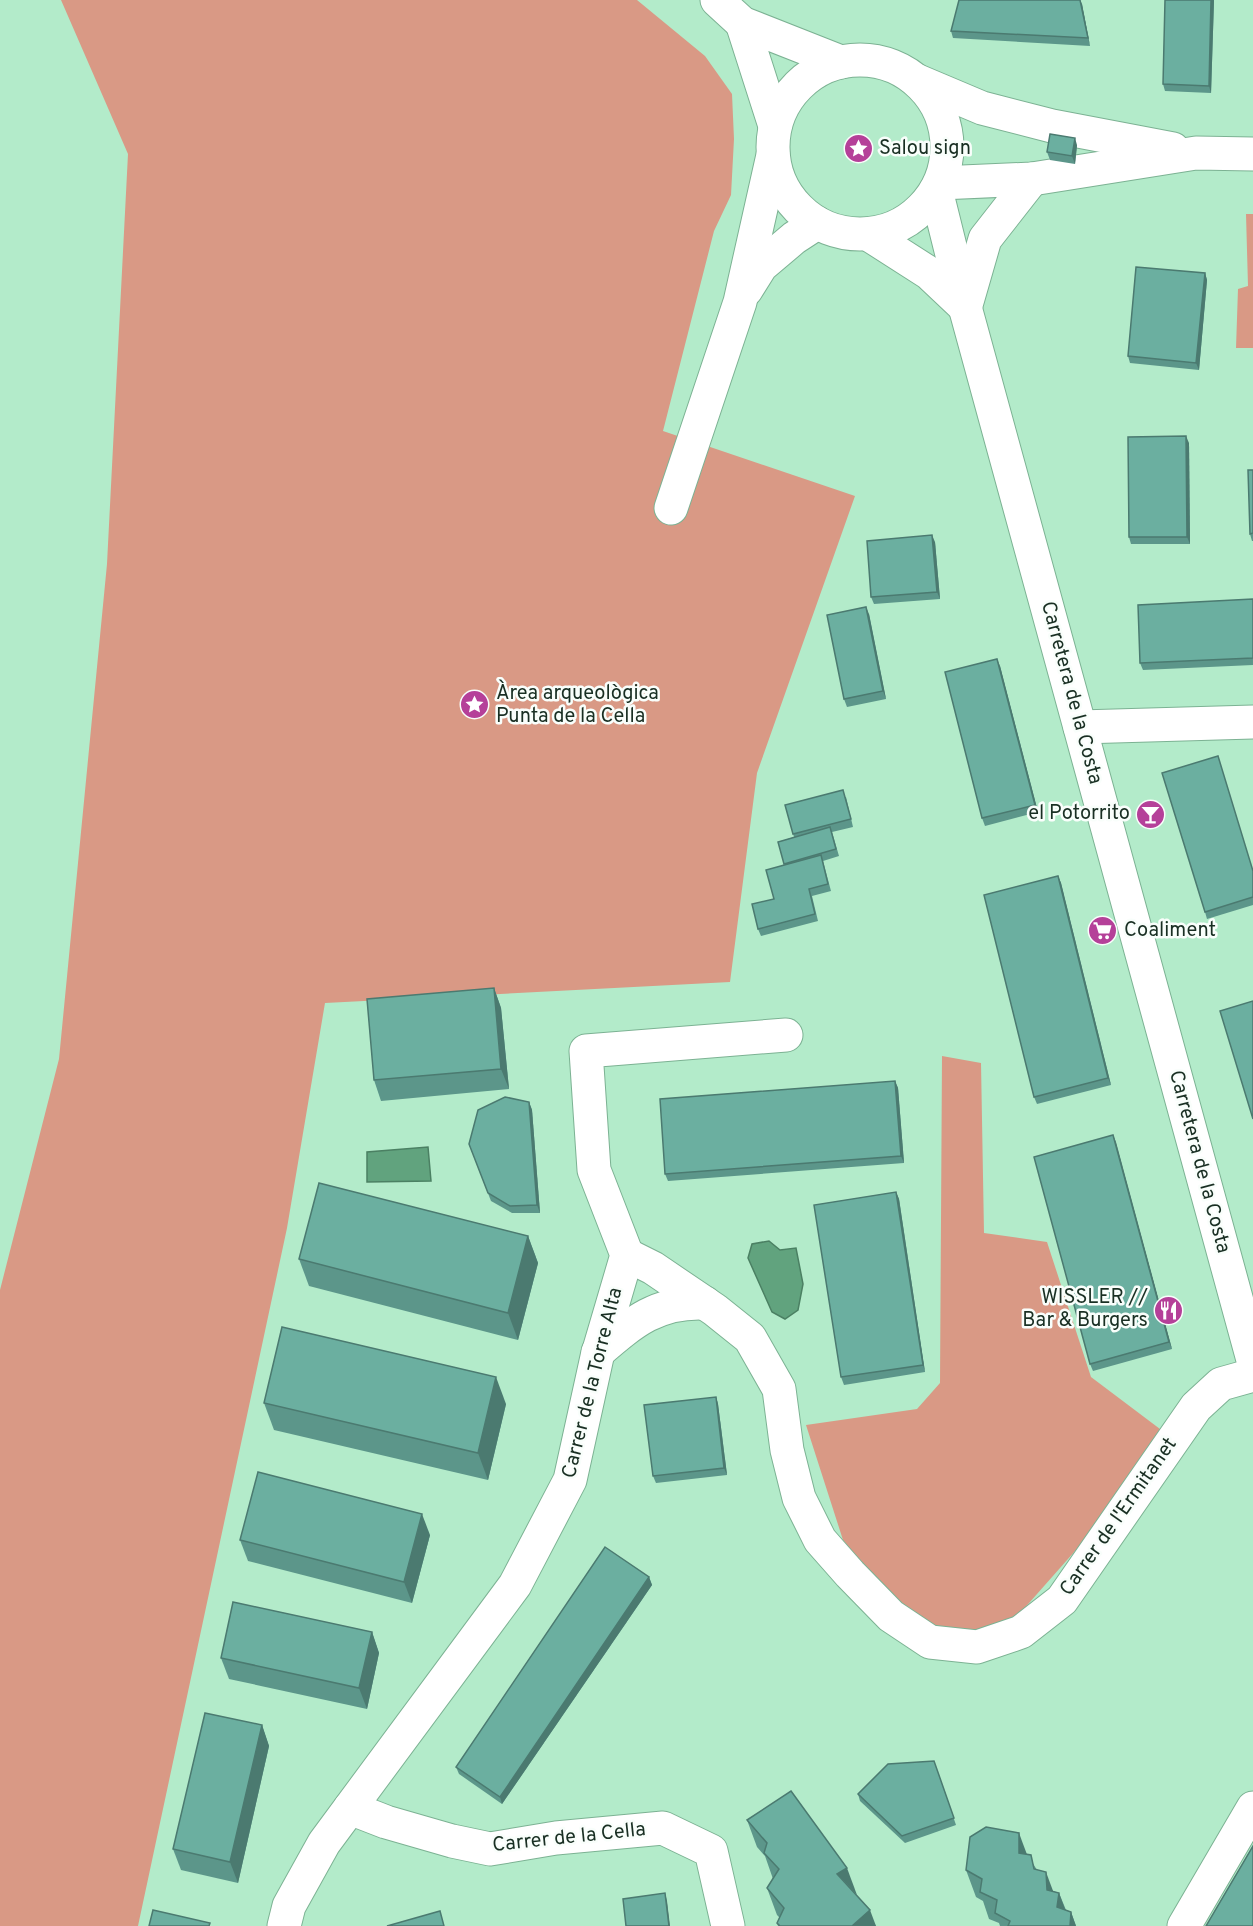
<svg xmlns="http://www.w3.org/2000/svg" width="1253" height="1926" viewBox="0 0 1253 1926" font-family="Overpass,sans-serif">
	<rect width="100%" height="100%" fill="#b3ebca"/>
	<g fill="#d99985">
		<polygon points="61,0 637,0 705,56 732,94 734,139 731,195 714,231 663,431 855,496 757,773 730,982 325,1003 287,1228 138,1926 0,1926 0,1290 59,1059 107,564 128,154"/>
		<polygon points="1246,214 1253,214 1253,348 1236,348 1238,289 1248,286"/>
		<polygon points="942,1056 981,1063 984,1233 1047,1242 1091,1377 1160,1429 1106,1516 1014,1620 960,1638 901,1611 843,1540 806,1425 917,1409 940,1383"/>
	</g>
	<g fill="#61a37e" stroke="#4b8063" stroke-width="1.5">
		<polygon points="428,1147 431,1181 367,1182 367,1152"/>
		<polygon points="769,1241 780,1250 796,1248 803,1284 798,1310 785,1319 772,1312 748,1258 752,1244"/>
	</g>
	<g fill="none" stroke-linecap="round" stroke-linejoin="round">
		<defs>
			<g id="minor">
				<polyline points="717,0 742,23 841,62"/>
				<polyline points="742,23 775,126"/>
				<circle cx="860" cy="147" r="87"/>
				<polyline points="918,81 982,108 1052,126 1173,149"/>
				<polyline points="940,183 1032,179 1196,153 1253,154"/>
				<polyline points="936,190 965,307 1253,1360"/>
				<polyline points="868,234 929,273 965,307"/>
				<polyline points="746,290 761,266 794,238 817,223"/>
				<polyline points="966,305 985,239 1032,179"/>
				<polyline points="671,508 740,302 773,155"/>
				<polyline points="1080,727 1253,722"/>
				<polyline points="627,1255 653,1268 715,1310 750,1338 779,1389 787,1450 799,1498 820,1540 850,1574 891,1616 930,1642 977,1647 1021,1632 1062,1600 1196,1407 1221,1384 1253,1375"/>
				<path d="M598,1352C633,1322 657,1301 705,1303"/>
				<polyline points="350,1808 386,1822 452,1841 490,1849 556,1838 663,1828 711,1851 728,1926"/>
				<polyline points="284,1926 289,1906 324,1843 515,1585 570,1480 597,1357 627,1255 594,1170 586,1051 786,1035"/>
				<polyline points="1184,1926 1253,1808"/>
			</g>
		</defs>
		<use href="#minor" stroke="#7cb293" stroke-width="35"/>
		<use href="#minor" stroke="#fff" stroke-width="33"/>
	</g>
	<g fill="#5c968a">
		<polygon points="1214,0 1211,93 1165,91 1163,84"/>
		<polygon points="1082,4 1090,46 953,38 951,31"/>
		<polygon points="1077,145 1075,164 1050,160 1047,152"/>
		<polygon points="1205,273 1207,280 1199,370 1130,363 1128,356"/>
		<polygon points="1189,443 1190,544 1131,544 1129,537"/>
		<polygon points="1253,470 1253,541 1252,541 1250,534"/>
		<polygon points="935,542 940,599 874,604 871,597"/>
		<polygon points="1253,599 1253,665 1143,670 1140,663"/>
		<polygon points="869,614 886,699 847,707 844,699"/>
		<polygon points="1000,666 1038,812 985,826 982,818"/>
		<polygon points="846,797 853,827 832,832 839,856 823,861 831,891 812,896 818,921 761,936 758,929 774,899 785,865 778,842 794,837 785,805"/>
		<polygon points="1253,869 1253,905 1207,919 1205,912"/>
		<polygon points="1058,876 1061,883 1111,1085 1037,1104 1034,1097"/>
		<polygon points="494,988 501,1008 509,1089 381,1101 374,1080"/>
		<polygon points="895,1081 898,1088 904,1163 668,1181 665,1174"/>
		<polygon points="529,1102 532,1110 540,1213 512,1213 491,1201 469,1144"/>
		<polygon points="1113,1135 1172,1349 1093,1371 1090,1364"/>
		<polygon points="896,1192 899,1199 925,1372 844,1385 841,1377"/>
		<polygon points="528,1236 538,1263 518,1340 309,1286 299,1259"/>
		<polygon points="716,1397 718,1404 727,1475 656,1483 653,1476"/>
		<polygon points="264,1403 506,1404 488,1480 274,1430"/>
		<polygon points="430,1535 412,1603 248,1561 240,1540"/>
		<polygon points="649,1577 652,1585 502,1804 459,1774 456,1767"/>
		<polygon points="372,1632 379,1653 367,1709 229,1679 221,1658"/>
		<polygon points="262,1725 269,1746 238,1883 181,1870 173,1849"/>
		<polygon points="934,1761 956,1825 905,1843 860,1801 858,1794"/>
		<polygon points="747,1820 856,1895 876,1926 778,1926 777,1923 780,1918 777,1915 767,1888 773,1879 765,1856 757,1847"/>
		<polygon points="1027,1854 1037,1870 1053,1891 1059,1893 1066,1910 1071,1912 1076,1926 1000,1926 999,1923 989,1919 983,1901 976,1897 966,1870"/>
	</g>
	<g fill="#4b7a70">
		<polygon points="1080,0 1082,4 1090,46 1088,38"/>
		<polygon points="1211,0 1214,0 1211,93 1209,86"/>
		<polygon points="1075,138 1077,145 1075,164 1072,156"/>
		<polygon points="1205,273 1207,280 1199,370 1196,363"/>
		<polygon points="1186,436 1189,443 1190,544 1187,537"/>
		<polygon points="932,535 935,542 940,599 937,592"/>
		<polygon points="866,607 869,614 886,699 883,691"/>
		<polygon points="997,659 1000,666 1038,812 1035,805"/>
		<polygon points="1058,876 1061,883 1111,1085 1108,1078"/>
		<polygon points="494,988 501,1008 509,1089 501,1069"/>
		<polygon points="895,1081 898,1088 904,1163 901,1156"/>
		<polygon points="529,1102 532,1110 540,1213 537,1205"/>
		<polygon points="1113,1135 1116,1142 1172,1349 1169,1342"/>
		<polygon points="896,1192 899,1199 925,1372 923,1365"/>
		<polygon points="528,1236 538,1263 518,1340 508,1313"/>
		<polygon points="496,1377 506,1404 488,1480 478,1453"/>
		<polygon points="716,1397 718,1404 727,1475 724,1468"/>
		<polygon points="422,1514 430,1535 412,1603 404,1582"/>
		<polygon points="649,1577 652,1585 502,1804 500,1797"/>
		<polygon points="372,1632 379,1653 367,1709 359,1688"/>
		<polygon points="262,1725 269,1746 238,1883 230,1862"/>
		<polygon points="1019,1833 1029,1860 1019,1853"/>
		<polygon points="847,1868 857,1895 837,1874"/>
		<polygon points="1046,1872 1056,1899 1047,1890"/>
		<polygon points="665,1893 667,1901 670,1926 669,1926"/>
		<polygon points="1059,1893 1069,1920 1057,1907"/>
		<polygon points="870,1910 876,1926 852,1926"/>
		<polygon points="1071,1912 1076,1926 1070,1926"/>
	</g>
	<g fill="#6bafa0" stroke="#4b7a70" stroke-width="1.5">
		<polygon points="959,0 1080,0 1088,38 951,31"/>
		<polygon points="1165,0 1211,0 1209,86 1163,84"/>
		<polygon points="1050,134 1075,138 1072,156 1047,152"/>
		<polygon points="1136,267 1205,273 1196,363 1128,356"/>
		<polygon points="1186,436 1187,537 1129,537 1128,437"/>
		<polygon points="1248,470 1253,470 1253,533 1250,534"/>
		<polygon points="932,535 937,592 871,597 867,541"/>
		<polygon points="1253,599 1253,658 1140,663 1138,605"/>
		<polygon points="866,607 883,691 844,699 827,615"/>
		<polygon points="997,659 1035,805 982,818 945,672"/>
		<polygon points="1218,756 1253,871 1253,897 1205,912 1162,773"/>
		<polygon points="843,790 851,819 793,834 785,805"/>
		<polygon points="830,827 836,849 784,864 778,842"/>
		<polygon points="821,855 828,884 809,889 815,914 758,929 752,904 774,899 766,870"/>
		<polygon points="1058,876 1108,1078 1034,1097 984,895"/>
		<polygon points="494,988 501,1069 374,1080 367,999"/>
		<polygon points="1253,1001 1253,1119 1220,1011"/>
		<polygon points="895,1081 901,1156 665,1174 660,1099"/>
		<polygon points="505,1097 529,1102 537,1205 510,1206 488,1193 469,1144 478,1110"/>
		<polygon points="1113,1135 1169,1342 1090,1364 1034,1157"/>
		<polygon points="319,1183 528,1236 508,1313 299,1259"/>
		<polygon points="896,1192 923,1365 841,1377 814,1205"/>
		<polygon points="282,1327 496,1377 478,1453 264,1403"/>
		<polygon points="716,1397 724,1468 653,1476 644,1405"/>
		<polygon points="258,1472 422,1514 404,1582 240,1540"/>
		<polygon points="605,1547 649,1577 500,1797 456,1767"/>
		<polygon points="233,1602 372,1632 359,1688 221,1658"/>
		<polygon points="205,1713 262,1725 230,1862 173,1849"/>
		<polygon points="934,1761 954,1818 902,1836 858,1794 888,1764"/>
		<polygon points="791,1791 847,1868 837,1874 870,1910 852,1926 780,1926 777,1923 784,1908 767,1888 779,1869 764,1853 767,1843 747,1820"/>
		<polygon points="986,1827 1019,1833 1019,1853 1031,1855 1034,1869 1046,1872 1047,1890 1059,1893 1057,1907 1071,1912 1070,1926 1008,1926 1010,1921 995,1913 997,1900 980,1892 982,1879 966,1870 970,1837"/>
		<polygon points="1253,1846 1253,1926 1206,1926"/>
		<polygon points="665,1893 669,1926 626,1926 623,1899"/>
		<polygon points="153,1910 210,1923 209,1926 149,1926"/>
		<polygon points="440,1911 444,1926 387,1926"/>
	</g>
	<defs>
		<symbol id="sight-disc" viewBox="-11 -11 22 22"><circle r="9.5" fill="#b54099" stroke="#f9fefb"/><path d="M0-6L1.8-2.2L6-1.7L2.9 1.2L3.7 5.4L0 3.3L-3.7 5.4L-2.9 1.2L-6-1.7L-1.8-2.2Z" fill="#fff"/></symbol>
		<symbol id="bar-disc" viewBox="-11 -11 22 22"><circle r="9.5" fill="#b54099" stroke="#f9fefb"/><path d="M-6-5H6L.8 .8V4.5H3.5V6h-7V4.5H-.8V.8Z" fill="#fff"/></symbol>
		<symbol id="supermarket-disc" viewBox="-11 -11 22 22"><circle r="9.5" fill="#b54099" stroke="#f9fefb"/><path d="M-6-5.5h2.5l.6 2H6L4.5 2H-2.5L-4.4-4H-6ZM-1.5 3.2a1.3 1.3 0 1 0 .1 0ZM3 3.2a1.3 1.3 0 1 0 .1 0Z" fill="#fff"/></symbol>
		<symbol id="restaurant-disc" viewBox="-11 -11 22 22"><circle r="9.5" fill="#b54099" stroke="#f9fefb"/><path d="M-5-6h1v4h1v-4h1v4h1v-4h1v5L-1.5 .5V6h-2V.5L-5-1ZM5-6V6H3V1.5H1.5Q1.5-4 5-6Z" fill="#fff"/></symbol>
	</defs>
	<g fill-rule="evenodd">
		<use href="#sight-disc" x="842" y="132" width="33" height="33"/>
		<use href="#sight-disc" x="458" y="688" width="33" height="33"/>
		<use href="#bar-disc" x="1134" y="798" width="33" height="33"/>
		<use href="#supermarket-disc" x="1086" y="914" width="33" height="33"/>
		<use href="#restaurant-disc" x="1152" y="1294" width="33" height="33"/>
	</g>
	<g text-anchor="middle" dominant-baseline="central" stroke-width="5" stroke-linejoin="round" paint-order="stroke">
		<g font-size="20" fill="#192f23" stroke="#f9fefb" text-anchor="start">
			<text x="879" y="149">Salou sign</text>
			<text x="496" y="694">Àrea arqueològica<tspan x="496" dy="23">Punta de la Cella</tspan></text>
			<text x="1130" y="814" text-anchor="end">el Potorrito</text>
			<text x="1124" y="931">Coaliment</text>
			<text x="1148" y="1298" text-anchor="end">WISSLER //<tspan x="1148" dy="23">Bar &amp; Burgers</tspan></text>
		</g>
		<g font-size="20" fill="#192f23" stroke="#f9fefb">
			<text transform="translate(1071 693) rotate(75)">Carretera de la Costa</text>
			<text transform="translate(1199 1162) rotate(75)">Carretera de la Costa</text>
			<text transform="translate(593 1383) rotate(-76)">Carrer de la Torre Alta</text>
			<text transform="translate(1119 1517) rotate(-55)">Carrer de l'Ermitanet</text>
			<text transform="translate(569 1838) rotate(-6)">Carrer de la Cella</text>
		</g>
	</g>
</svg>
